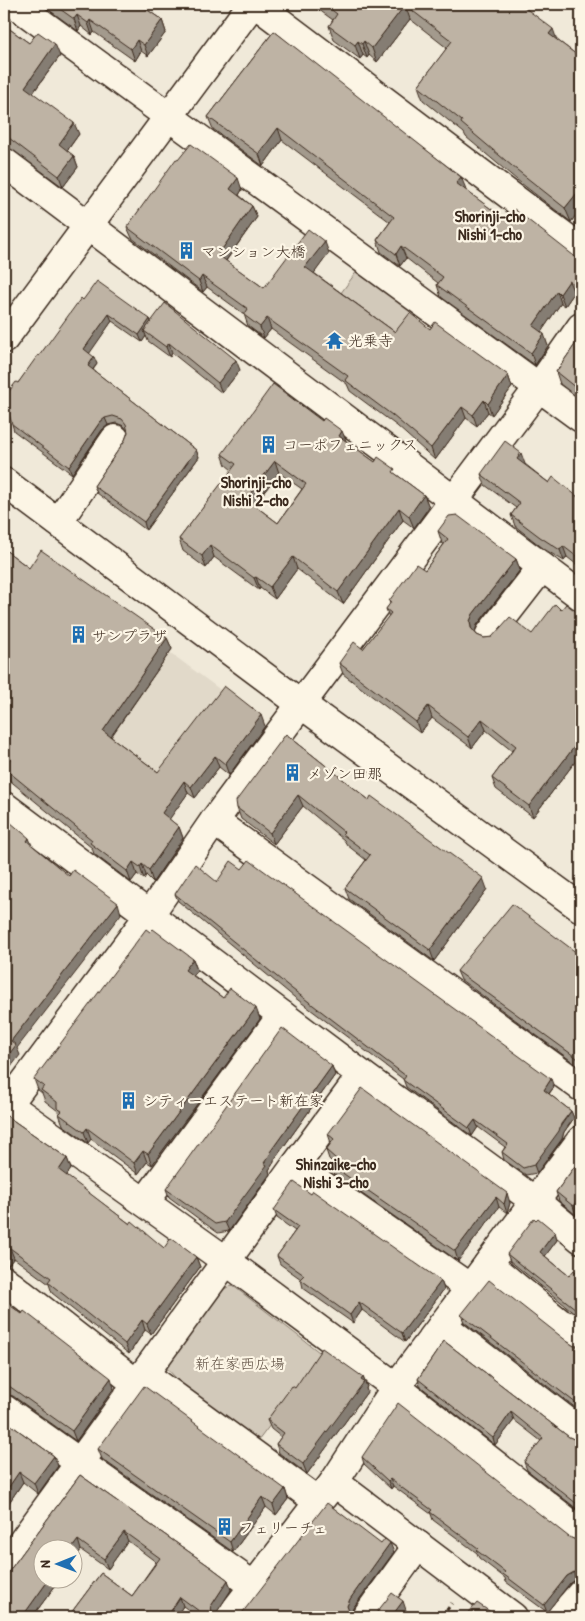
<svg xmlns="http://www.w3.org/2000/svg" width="585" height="1621" viewBox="0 0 585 1621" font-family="'Patrick Hand','Klee One',sans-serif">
	<rect width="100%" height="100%" fill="#f0e9d9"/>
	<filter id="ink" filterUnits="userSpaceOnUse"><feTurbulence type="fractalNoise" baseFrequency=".02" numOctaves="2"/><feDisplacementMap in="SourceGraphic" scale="10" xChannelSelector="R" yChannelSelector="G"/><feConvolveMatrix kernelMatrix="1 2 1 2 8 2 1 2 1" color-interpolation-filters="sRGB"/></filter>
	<g filter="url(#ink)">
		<polygon fill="#e1d9c9" points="45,560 226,694 163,780 4,663"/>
		<g fill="#d2c9ba" stroke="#867a6c">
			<polygon points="357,271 415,314 384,356 338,297"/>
			<polygon points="232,1285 323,1355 258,1441 199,1403 163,1364 218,1292"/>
		</g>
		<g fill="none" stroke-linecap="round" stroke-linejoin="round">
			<defs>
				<g id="minor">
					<polyline points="15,4 581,418"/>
					<polyline points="256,4 581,249"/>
					<polyline points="4,162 581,596"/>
					<polyline points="4,339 252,4"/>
					<polyline points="4,482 301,704 581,908"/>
					<polyline points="58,522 115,439"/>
					<polyline points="490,634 542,567"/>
					<polyline points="4,806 362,1075 536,1202 581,1239"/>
					<polyline points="214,821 581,1087"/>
					<polyline points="4,1102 225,1260 396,1387 581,1532"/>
					<polyline points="4,1110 150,914 214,821 301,704 539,387 581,327"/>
					<polyline points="295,1166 362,1075"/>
					<polyline points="145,1202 282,1015"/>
					<polyline points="488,1264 560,1323 568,1326 581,1338"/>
					<polyline points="4,1280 137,1384"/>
					<polyline points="442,1325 581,1432"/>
					<polyline points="144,1374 319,1502"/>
					<polyline points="4,1409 254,1586"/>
					<polyline points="334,1482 513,1617"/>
					<polyline points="4,1567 295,1166 470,1288"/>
					<polyline points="230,1617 334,1482 396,1387 581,1140"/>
					<polyline points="366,1617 418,1545"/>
					<polyline points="561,1617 581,1594"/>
				</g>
			</defs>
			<use href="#minor" stroke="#3b2a1e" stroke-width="31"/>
			<polyline stroke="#3b2a1e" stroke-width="3" stroke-dasharray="4 4" stroke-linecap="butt" points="442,1617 452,1603"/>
			<use href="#minor" stroke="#fcf5e5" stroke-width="28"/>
		</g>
		<g fill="#a39a8d" stroke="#3b2a1e" fill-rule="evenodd">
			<polygon points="41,4 139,4 162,20 166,32 148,56 141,51 135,61 94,32 92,35 81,26 78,31"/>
			<polygon points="311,4 520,4 557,40 581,58 581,208 571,222 517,180 466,137 464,133 423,100 418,86 447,48 410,19 377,62 369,55 367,58 363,55 360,59 334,40 329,26 333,20"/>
			<polygon points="4,25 29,43 60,56 33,93 79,134 67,151 74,156 78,167 63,187 13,150 4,147"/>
			<polygon points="274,31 466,189 465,190 506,220 578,259 580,264 578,296 574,293 565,306 561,303 541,332 548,346 535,365 441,297 437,285 438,283 406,258 400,266 381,252 377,240 390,222 282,140 263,166 213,129 208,117"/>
			<polygon points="178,160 242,190 239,195 252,206 257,217 226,261 264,288 329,253 314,273 395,332 430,329 508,375 512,387 492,415 488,412 477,426 466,418 435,460 397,426 350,391 347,384 271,329 264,338 248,326 244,314 207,287 203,292 132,238 127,227"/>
			<polygon points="83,300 150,319 151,321 240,370 222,393 172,353 170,357 148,341 146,336 142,342 112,321 89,353 97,364 93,370 196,450 199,457 146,530 97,493 94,486 125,440 128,432 127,430 124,426 116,423 108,425 102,430 72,474 14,431 12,424 18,383"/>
			<polygon points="581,336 581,400 560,384 556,372"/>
			<path d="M346,441L375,462L397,475L424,495L429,507L414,528L403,520L343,604L297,569L275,599L260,588L259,590L214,557L206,568L183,551L179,539L232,470L226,465L222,454ZM279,473L302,489L278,523L254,505Z"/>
			<polygon points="525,464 549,483 578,497 581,493 581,568 567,557 564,561 544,549 515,526 511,515 516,508 485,485 481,474"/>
			<polygon points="438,531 516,559 520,570 477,625 475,632 477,635 484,638 532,634 561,610 581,615 581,754 533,817 496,789 492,778 512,751 486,730 472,748 432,718 420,733 343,674 339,663 363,649 389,617 386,609 390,604 389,601 425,570 444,544 442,543"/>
			<polygon points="4,549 29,568 167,638 172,649 111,737 158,772 265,726 229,775 219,767 195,798 188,793 169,819 179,827 183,838 153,882 146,875 144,879 137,874 131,882 94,854 92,848 8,779 4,768 6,764 4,763"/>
			<polygon points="286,734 369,800 487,889 434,961 349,899 345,888 366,860 347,845 344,840 303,806 274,844 241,819 237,808"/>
			<polygon points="217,882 554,1087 549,1094 571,1111 574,1118 564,1132 562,1139 537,1173 526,1175 504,1160 502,1152 505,1147 478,1127 472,1136 406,1087 403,1079 294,997 178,901 175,894"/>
			<polygon points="193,959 197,970 193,975 223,998 260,1019 152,1165 147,1162 138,1174 91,1139 88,1143 63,1125 58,1111 45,1101 42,1093 38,1090 34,1079"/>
			<polygon points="581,960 581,1068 461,980 457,971"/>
			<polygon points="332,1066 335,1075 274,1160 274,1162 269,1170 270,1174 229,1231 218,1233 169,1197 166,1189"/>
			<polygon points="4,1114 67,1158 71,1169 66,1176 130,1224 164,1248 196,1257 200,1267 151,1334 145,1330 129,1354 52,1293 49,1284 14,1258 8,1265 4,1265"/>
			<polygon points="328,1134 510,1203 507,1213 499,1207 458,1261 335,1175 331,1165 333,1163 329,1159 326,1150 331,1143"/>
			<polygon points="581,1152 581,1213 579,1211 576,1215 559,1201 556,1192 581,1158 580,1154"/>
			<polygon points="311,1194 441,1281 444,1289 405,1342 362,1310 353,1323 303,1288 301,1279 280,1264 277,1256 295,1231 277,1218 274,1210"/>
			<polygon points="555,1232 557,1240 545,1256 569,1276 581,1277 581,1318 510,1261 507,1254"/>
			<polygon points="4,1301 114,1388 76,1441 13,1396 4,1394"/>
			<polygon points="461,1315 568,1342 574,1346 581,1346 581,1412 464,1322"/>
			<polygon points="444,1341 569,1437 576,1440 581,1439 581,1512 527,1470 524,1462 541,1441 514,1420 495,1445 420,1386 418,1379"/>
			<polygon points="363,1377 367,1387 366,1388 367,1392 307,1474 279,1453 276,1444 281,1437 271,1429 267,1420 295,1388"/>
			<polygon points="4,1420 54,1456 58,1466 38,1494 23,1482 4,1510"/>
			<polygon points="98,1449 285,1489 288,1499 276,1515 266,1507 233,1552 102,1459"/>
			<polygon points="362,1457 576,1540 581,1539 581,1579 576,1579 570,1583 547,1612 506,1582 505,1578 479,1558 477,1553 433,1520 431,1514 393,1486 391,1489 364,1464"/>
			<polygon points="80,1475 212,1568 228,1580 231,1590 215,1615 215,1617 198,1617 183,1606 176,1617 68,1617 101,1573 132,1596 156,1562 128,1541 108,1569 81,1550 72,1562 72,1548 42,1548 42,1578 61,1578 32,1617 4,1617 4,1578"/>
			<polygon points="381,1544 394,1552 353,1608 350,1616 351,1617 239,1617"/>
		</g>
		<g fill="#857d73" stroke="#3b2a1e">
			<polygon points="405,5 410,19 377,62 372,48"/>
			<polygon points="77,15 81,26 78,31 74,19"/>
			<polygon points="90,20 94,32 92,35 88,23"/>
			<polygon points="162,20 166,32 148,56 144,45"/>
			<polygon points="553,29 558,43 549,34"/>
			<polygon points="137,40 141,51 135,61 131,49"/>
			<polygon points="358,41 363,55 360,59 355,45"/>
			<polygon points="364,41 369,55 367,58 362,44"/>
			<polygon points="55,44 60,56 29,98 25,87"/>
			<polygon points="74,123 79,134 63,156 59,144"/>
			<polygon points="278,128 282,140 263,166 259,154"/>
			<polygon points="74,156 78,167 63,187 59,176"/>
			<polygon points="461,177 466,189 461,195 456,183"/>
			<polygon points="238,178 242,190 235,201 230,189"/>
			<polygon points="581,188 581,208 571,222 565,208"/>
			<polygon points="252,206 257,217 222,266 218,255"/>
			<polygon points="325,242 329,253 310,279 305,267"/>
			<polygon points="401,246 406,258 400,266 396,254"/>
			<polygon points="581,274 581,292 578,296 574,284"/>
			<polygon points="202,276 207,287 203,292 199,281"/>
			<polygon points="569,281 574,293 565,306 560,294"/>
			<polygon points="557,291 561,303 537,338 533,326"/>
			<polygon points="109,314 112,321 87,357 84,349"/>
			<polygon points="267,318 271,329 264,338 260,327"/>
			<polygon points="150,319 153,326 144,331 146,336 142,342 139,335"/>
			<polygon points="544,334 548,346 535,365 531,353"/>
			<polygon points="169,343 172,353 170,357 166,347"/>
			<polygon points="94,357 97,364 90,373 88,366"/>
			<polygon points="236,360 240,370 222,393 218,383"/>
			<polygon points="508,375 512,387 492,415 488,404"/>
			<polygon points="484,400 488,412 477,426 473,415"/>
			<polygon points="462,407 466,418 435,460 431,448"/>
			<polygon points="105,418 108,425 102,430 72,474 69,467 100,422"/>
			<polygon points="342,431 347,443 339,436"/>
			<polygon points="196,450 199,457 146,530 144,522"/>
			<polygon points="521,453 525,464 521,470 517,459"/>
			<polygon points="275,461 279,473 250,510 246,499"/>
			<polygon points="424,495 429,507 414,528 409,516"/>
			<polygon points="399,508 403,520 343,604 338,592"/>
			<polygon points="210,545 214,557 206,568 202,556"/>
			<polygon points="563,546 567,557 564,561 560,550"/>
			<polygon points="293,557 297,569 275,599 270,587"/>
			<polygon points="516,559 520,570 477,625 475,632 471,628 470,621 473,614"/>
			<polygon points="256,577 260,588 259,590 254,578"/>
			<polygon points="167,638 172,649 107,742 103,731"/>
			<polygon points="428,706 432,718 420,733 416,722"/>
			<polygon points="261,715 265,726 229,775 225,764"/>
			<polygon points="482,719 486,730 472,748 468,737"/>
			<polygon points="581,738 581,754 533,817 529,806"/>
			<polygon points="215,756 219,767 195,798 191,787"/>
			<polygon points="184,781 188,793 166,824 162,813"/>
			<polygon points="298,795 303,806 274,844 270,833"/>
			<polygon points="179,827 183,838 153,882 149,870"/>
			<polygon points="29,838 33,848 27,841"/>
			<polygon points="133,862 137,874 131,882 127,871"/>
			<polygon points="142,864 146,875 144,879 140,867"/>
			<polygon points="483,878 487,889 434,961 430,950"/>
			<polygon points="118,903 121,914 17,1048 20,1055 4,1076 4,1061 11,1041"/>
			<polygon points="193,959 197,970 189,981 185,970"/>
			<polygon points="256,1008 260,1019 152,1165 148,1154"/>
			<polygon points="332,1066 335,1075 274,1160 274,1162 269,1170 270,1174 229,1231 225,1222 264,1163 270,1152"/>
			<polygon points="551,1079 554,1087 546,1097 544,1090"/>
			<polygon points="571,1111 574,1118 564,1132 562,1139 537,1173 534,1165"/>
			<polygon points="475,1120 478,1127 472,1136 469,1128"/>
			<polygon points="87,1128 91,1139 88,1143 84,1132"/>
			<polygon points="143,1151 147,1162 138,1174 134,1163"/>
			<polygon points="67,1158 71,1169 63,1181 59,1170"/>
			<polygon points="507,1193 510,1203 507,1213 504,1204"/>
			<polygon points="496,1197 499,1207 458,1261 455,1251"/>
			<polygon points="576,1202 579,1211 576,1215 573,1206"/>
			<polygon points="555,1232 557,1240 543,1259 540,1252"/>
			<polygon points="10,1248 14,1258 8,1265 5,1255"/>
			<polygon points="196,1257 200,1267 151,1334 147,1324"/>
			<polygon points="441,1281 444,1289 405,1342 402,1333"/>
			<polygon points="359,1302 362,1310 353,1323 350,1315"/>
			<polygon points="142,1320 145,1330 129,1354 125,1344"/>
			<polygon points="363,1377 367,1387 366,1388 367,1392 307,1474 303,1464"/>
			<polygon points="111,1378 114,1388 76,1441 72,1431"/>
			<polygon points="511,1412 514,1420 495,1445 493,1438"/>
			<polygon points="54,1456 58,1466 38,1494 34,1483"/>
			<polygon points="19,1472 23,1482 4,1510 4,1494"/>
			<polygon points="390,1479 393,1486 391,1489 388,1481"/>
			<polygon points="285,1489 288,1499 276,1515 273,1505"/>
			<polygon points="262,1497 266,1507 233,1552 230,1542"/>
			<polygon points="124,1532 128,1541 108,1569 104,1559"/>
			<polygon points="78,1540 81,1550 72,1562 72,1548"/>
			<polygon points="390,1543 394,1552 353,1608 350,1616 347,1606 350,1599"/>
			<polygon points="574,1572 576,1579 570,1583 547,1612 544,1605 567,1576"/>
			<polygon points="50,1578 61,1578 32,1617 22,1617"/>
			<polygon points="228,1580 231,1590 215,1615 215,1617 212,1613 211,1606"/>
			<polygon points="180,1597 183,1606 176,1617 167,1617"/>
			<polygon points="403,1601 406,1610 401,1617 391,1617"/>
			<polygon points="345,1613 346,1617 341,1617"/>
		</g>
		<g fill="#beb3a4" stroke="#3b2a1e" fill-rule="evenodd">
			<polygon points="53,4 139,4 162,20 144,45 137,40 131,49 90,20 88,23 77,15 74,19"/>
			<polygon points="324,4 520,4 553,29 549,34 581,58 581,188 565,208 512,166 461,123 462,121 418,86 452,41 405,5 372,48 364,41 362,44 358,41 355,45 329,26 337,14"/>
			<polygon points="4,25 29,43 38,32 55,44 25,87 74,123 59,144 74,156 59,176 9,138 4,136"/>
			<polygon points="274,31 461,177 456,183 506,220 514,209 578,259 577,261 581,265 581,274 574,284 569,281 560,294 557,291 533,326 544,334 531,353 437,285 443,277 401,246 396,254 377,240 394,217 278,128 259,154 208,117"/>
			<polygon points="191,144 238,178 230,189 252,206 218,255 264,288 308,229 325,242 305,267 395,332 410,313 430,329 435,322 508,375 488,404 484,400 473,415 462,407 431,448 392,415 345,380 348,376 267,318 260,327 244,315 248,309 202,276 199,281 127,227 176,159 178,160"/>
			<polygon points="97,281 150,319 139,335 109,314 84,349 94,357 88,366 196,450 144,522 94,486 125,440 128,432 126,424 122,419 113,416 105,418 100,422 69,467 12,424 4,398 16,382 18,383 38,355 39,356 81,298 83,300"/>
			<polygon points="165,303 236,360 218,383 169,343 166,347 144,331"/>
			<polygon points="581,336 581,392 556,372"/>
			<path d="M273,384L322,421L324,418L342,431L339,436L375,462L378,457L395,469L393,472L424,495L409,516L399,508L338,592L293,557L270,587L256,577L254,578L210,545L202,556L179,539L236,464L222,454ZM275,461L306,484L278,523L246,499Z"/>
			<polygon points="505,441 521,453 517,459 549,483 553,477 578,497 581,493 581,560 563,546 560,550 540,537 511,515 520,503 481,474"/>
			<polygon points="457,515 516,559 473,614 470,621 471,628 477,635 484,638 492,637 510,617 532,634 555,604 561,610 566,604 581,615 581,738 529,806 492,778 516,746 482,719 468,737 428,706 416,722 339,663 354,642 363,649 391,613 386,609 391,602 389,601 416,564 425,570 448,539 438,531 449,516"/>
			<polygon points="4,549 29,568 41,550 167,638 103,731 158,772 224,686 261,715 225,764 215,756 191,787 184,781 162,813 179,827 149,870 142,864 140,867 133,862 127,871 90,843 92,840 4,768 10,759 4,755"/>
			<polygon points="286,734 369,800 371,796 483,878 430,950 345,888 370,855 342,834 344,832 298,795 270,833 237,808 236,801"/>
			<polygon points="4,817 29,838 27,841 69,876 73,870 118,903 11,1041 16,1045 4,1061"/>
			<polygon points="249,860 551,1079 544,1090 571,1111 561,1124 559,1131 534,1165 523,1168 502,1152 508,1144 475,1120 469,1128 403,1080 406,1076 292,989 175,894 195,864 217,882 231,861 242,869"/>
			<polygon points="512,904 577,953 581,960 581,1061 457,971"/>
			<polygon points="146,929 150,932 153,929 193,959 185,970 223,998 230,988 256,1008 148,1154 143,1151 134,1163 87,1128 84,1132 59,1114 62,1111 57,1108 57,1102 41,1090 44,1086 34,1079"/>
			<polygon points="282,1028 332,1066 270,1152 271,1153 264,1163 267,1165 225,1222 215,1224 166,1189"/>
			<polygon points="362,1088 507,1193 504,1204 496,1197 455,1251 331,1165 336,1159 326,1150 334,1139 328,1134"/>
			<polygon points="4,1114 67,1158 59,1170 130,1224 132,1221 164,1248 171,1238 196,1257 147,1324 142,1320 125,1344 48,1282 51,1278 10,1248 4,1255"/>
			<polygon points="581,1158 581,1206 576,1202 573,1206 556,1192"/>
			<polygon points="294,1182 311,1194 313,1191 441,1281 402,1333 359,1302 350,1315 300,1279 304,1275 277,1256 298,1227 274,1210"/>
			<polygon points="534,1218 536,1220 538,1218 555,1232 540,1252 569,1276 574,1270 581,1277 581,1313 507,1254"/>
			<polygon points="489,1280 568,1342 574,1346 581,1346 581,1407 461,1315"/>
			<polygon points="4,1301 22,1314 24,1311 111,1378 72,1431 9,1386 4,1384"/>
			<polygon points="444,1341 569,1437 576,1440 581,1439 581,1507 524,1462 543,1438 511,1412 493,1438 418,1379"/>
			<polygon points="322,1348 363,1377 361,1380 364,1382 303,1464 276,1444 284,1433 267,1420 292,1386 295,1388"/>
			<polygon points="144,1386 285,1489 273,1505 262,1497 230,1542 98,1449"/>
			<polygon points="398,1403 569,1537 576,1540 581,1539 581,1571 574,1572 567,1576 544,1605 503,1574 505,1572 476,1550 478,1548 430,1512 432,1510 390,1479 388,1481 362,1457"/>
			<polygon points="4,1420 54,1456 34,1483 19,1472 4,1494"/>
			<polygon points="80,1475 212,1568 228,1580 211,1606 212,1613 215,1617 207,1617 180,1597 167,1617 68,1617 101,1573 132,1596 160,1558 124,1532 104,1559 78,1540 72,1548 42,1548 42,1578 50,1578 22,1617 4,1617 4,1578"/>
			<polygon points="327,1503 381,1544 385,1539 390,1543 350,1599 347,1606 351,1617 345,1613 341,1617 239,1617"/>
			<polygon points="392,1593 403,1601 391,1617 373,1617"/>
			<polygon points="477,1603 498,1617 465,1617"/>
			<polygon points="581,1606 581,1617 570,1617"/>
		</g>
	</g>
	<defs>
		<symbol id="building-bare" viewBox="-9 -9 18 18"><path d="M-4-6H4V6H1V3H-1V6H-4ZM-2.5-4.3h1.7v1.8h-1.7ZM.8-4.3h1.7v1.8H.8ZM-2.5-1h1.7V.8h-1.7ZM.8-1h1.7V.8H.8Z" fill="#1f6fb2" stroke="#fcf5e5" stroke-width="2.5" paint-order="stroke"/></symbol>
		<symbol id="temple-bare" viewBox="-9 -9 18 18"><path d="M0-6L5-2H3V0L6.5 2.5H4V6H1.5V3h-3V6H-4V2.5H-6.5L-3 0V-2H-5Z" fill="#1f6fb2" stroke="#fcf5e5" stroke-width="2.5" paint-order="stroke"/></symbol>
	</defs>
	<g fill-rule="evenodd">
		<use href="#building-bare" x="174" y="238" width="25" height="25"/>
		<use href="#temple-bare" x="322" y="328" width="25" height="25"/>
		<use href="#building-bare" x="256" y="432" width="25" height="25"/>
		<use href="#building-bare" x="66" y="622" width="25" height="25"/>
		<use href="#building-bare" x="280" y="760" width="25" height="25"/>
		<use href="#building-bare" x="116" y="1088" width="25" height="25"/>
		<use href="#building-bare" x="212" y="1514" width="25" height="25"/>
	</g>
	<g text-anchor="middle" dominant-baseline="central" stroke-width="4.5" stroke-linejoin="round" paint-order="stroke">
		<g font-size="15" fill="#3b2a1e" stroke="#fcf5e5" text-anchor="start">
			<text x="201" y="251">マンション大橋</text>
			<text x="348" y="340">光乗寺</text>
			<text x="283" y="444">コーポフェニックス</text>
			<text x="92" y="635">サンプラザ</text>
			<text x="307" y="773">メゾン田那</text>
			<text x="143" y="1100">シティーエステート新在家</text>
			<text x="239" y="1527">フェリーチェ</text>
		</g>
		<g font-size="15" fill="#615245" stroke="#fcf5e5">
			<text x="240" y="1363">新在家西広場</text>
		</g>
		<g font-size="16" font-weight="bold" fill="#3b2a1e" stroke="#fcf5e5">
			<text x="490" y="216">Shorinji-cho<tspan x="490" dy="18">Nishi 1-cho</tspan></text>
			<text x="256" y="482">Shorinji-cho<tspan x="256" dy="18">Nishi 2-cho</tspan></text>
			<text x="336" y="1164">Shinzaike-cho<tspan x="336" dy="18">Nishi 3-cho</tspan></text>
		</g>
	</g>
	<rect width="585" height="1621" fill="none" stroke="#fcf5e5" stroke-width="20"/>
	<rect x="10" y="10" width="565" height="1601" fill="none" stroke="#3b2a1e" stroke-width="2" filter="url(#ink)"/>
	<g transform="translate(58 1564) rotate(269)"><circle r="24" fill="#fcf5e5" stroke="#afa495"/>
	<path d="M0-4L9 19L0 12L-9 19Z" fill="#1f6fb2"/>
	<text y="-8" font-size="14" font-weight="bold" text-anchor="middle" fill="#3b2a1e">N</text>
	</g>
</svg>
